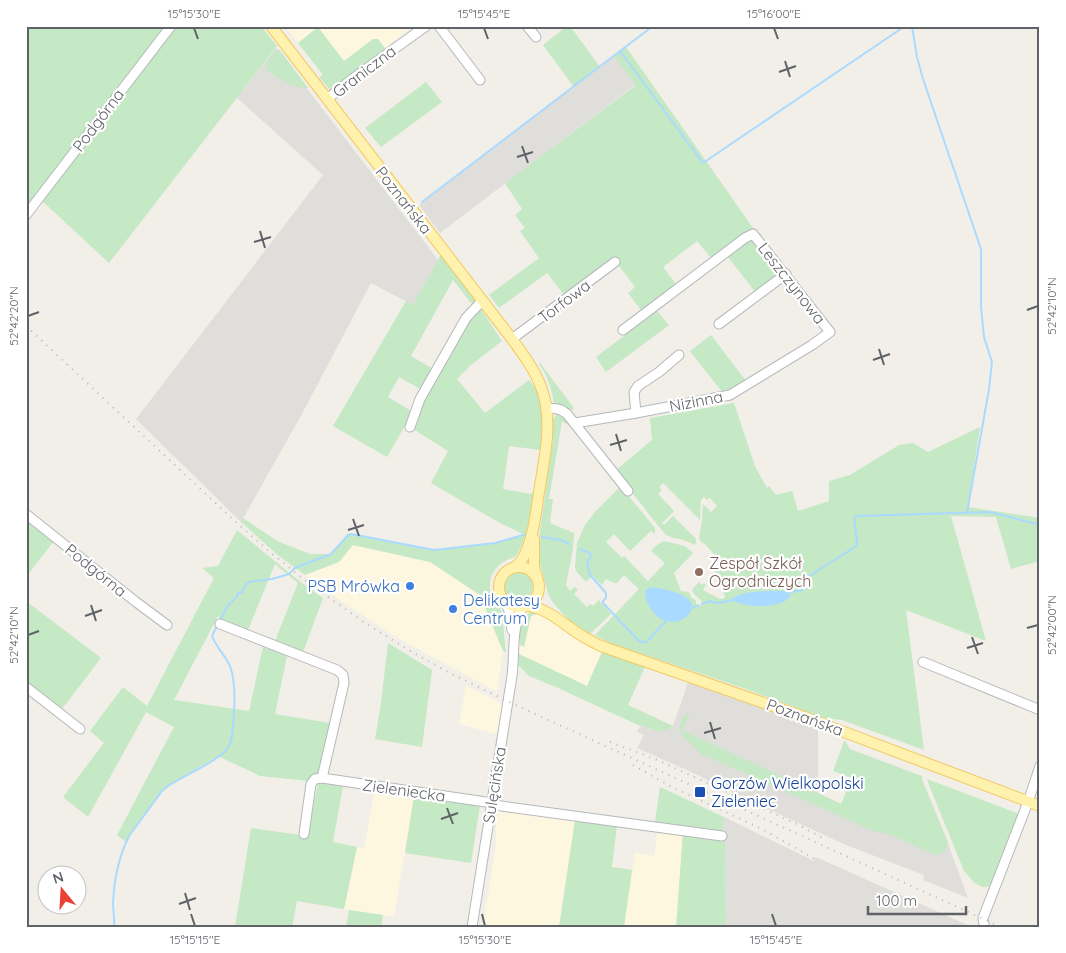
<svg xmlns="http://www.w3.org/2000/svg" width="1066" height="953" viewBox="0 0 1066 953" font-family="Quicksand,sans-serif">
	<rect width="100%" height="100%" fill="#f1efe8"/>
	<g fill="#fef7e0">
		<polygon points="285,26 413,26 348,77 323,75"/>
		<polygon points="353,545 430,562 480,595 503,651 497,692 394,636 329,593 305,575 339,562"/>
		<polygon points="525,606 604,647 587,686 513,651"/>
		<polygon points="466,686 497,701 506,708 502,733 492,733 459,724"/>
		<polygon points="375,790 414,796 394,917 344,909 357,847 364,848"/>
		<polygon points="499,810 575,820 559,927 483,927 496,844 496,826"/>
		<polygon points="658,827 722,836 725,839 726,927 624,927 635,853 654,856"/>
	</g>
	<g fill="#e0deda">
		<polygon points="276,48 438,260 413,305 371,283 303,412 241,522 136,419 323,175 237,98"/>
		<polygon points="614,56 636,84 440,233 419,205"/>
		<polygon points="690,677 818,722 818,793 841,804 946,838 968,898 923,880 924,875 846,845 712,783 700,776 637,748 644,735 637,732 641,725 652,730 673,726"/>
		<polygon points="724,817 814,861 816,857 972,927 726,927 725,840 722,836"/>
	</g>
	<g fill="#c5e8c5">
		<polygon points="26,26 168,26 128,86 176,26 261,26 277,46 109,263 39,198 26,214"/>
		<polygon points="567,26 570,26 600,67 574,87 543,45"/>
		<polygon points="318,27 344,61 373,39 378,39 385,48 383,52 332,90 330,90 319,77 323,75 298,43"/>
		<polygon points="626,47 753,228 711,258 697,241 663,267 676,284 641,310 628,293 635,287 614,259 565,296 547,273 499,308 489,295 539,258 520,231 525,228 515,215 522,209 505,183 636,85 614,56"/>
		<path d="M278,49L282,53L308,88C293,89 278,77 266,70C266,62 272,53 278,49Z"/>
		<polygon points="426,82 442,102 381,147 365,128"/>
		<polygon points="754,238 779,271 778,276 756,293 728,257"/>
		<polygon points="441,254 478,302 471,303 453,280 411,356 435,370 422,390 399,377 388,397 411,411 406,424 387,457 333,426 406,301 413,305"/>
		<path d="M479,306L502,341L471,365L457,379L485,413L529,380L538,391L543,413L540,450L509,446L503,489L531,494L534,492C530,511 528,538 517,554C515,558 511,558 507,560C498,564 491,572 490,583C488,599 500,602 502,614C504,626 504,639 506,652L503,651L480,595L430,562L353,545L339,562L305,575L279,556L241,522L243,518L277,541L310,554H331L348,535L351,534L434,550L495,543L525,535L500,523L431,483L448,451L410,427L445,360Z"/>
		<polygon points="657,311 669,325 606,372 596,357"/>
		<polygon points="711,335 746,381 723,393 690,351"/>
		<path d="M540,363L574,408L570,411L554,404C552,390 548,376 539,364Z"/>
		<path d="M734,403L755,466L767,488L769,486L776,495L792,491L798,511L829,501V481L850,475L899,445L913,443L928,452L980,427L968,507L1040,518V561L1011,569L996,517L951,516L986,641L906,610L924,750L842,720L824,718L746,689L610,643L595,635L639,589L625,576H623L617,583H614L606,579L602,585L595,579L593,575L586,582L576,571L575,567L577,543L585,525L595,512L621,486L632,500L655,528V534L651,531L630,551L614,534L606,542L622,558L624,556L648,581L665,563L651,551L657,545L664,541L685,546L693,553L674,573L681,591L689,592L691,597L696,601V605H701V600L695,595L692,590L699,582L702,585L704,583L706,585L703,590L720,599L725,598L719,573L708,583L706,581L723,564L705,544L701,542L699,538L702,521L703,504L711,512L717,506L710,498L707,500L704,497L701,500L700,520L663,483L659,487L662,490L658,494L674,511L662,523L664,525L673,516L696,539V542L695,545C692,544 689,542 686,541C679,538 671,539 664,533L615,471L652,440L650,418Z"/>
		<polygon points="556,413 558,413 567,418 567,425 562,421 549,499 553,499 550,523 574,533 573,549 566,585 570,591 575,587 578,590 574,594 587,607 590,604 593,606 599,600 611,614 590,634 569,620 553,603 548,594 538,555 540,530 553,441 553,420 556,415"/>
		<polygon points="26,521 54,541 26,577"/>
		<polygon points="237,530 298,580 323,598 303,652 275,641 298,583 275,564 248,630 220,619 218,616 174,700 249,711 263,647 287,656 275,714 330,723 319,773 313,776 309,781 260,776 218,756 168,786 162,791 129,836 126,842 117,835 174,727 146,712 88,817 63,797 104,743 90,731 123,687 147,706 214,578 202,568 218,566"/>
		<circle cx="518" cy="586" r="15"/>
		<polygon points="26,601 101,658 62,709 26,682"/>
		<polygon points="530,612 535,612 541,615 537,614 531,616 524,647 520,645 520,628 524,616"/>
		<polygon points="388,643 432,670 422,747 375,739 381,703"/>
		<path d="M604,647L647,662L628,705L673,726C664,735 652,730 641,725L640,726L556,687L529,676L518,665L519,654L587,686Z"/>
		<path d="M688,713H690L682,730L841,804L852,778L833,771L844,741H845L850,749L922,776L923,782L948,842C947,850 943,854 935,855L891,835L871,830L706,756L705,757L683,737L679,730L683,716Z"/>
		<polygon points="927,779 1019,814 992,884 988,887 982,887 975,883 964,871 929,785"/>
		<polygon points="318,783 343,786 333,842 357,847 344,909 297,901 292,927 235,927 251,828 308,836"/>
		<polygon points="660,787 724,817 722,836 656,826 655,822"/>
		<polygon points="414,796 480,805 471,863 405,853"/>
		<polygon points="575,820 617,825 612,867 632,870 624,927 559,927"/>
		<polygon points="683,831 715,836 725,839 726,927 676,927"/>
		<polygon points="349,910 383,915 381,927 346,927"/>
	</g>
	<g fill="#aadaff">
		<path d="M651,587C663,589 678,591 688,599C704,611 670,638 651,609C647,603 645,598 645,591Z"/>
		<path d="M788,591L790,597C779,609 744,609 732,599C740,590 775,591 788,591Z"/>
	</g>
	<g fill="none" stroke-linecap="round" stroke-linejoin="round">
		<g stroke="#aadaff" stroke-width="2">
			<polyline points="912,26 917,57 923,79 981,249 981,307 984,337 992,362 989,389 967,513"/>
			<polyline points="620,51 653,26"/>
			<polyline points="422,202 620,51 703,163 905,26"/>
			<polyline points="542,537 561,540 569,544"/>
			<polyline points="580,549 590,553 591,556 587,563 590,575 606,593 606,598 603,601 603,603 639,641 641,642 646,642 666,621"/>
			<polyline points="787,593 802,590 808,577 855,547 857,544 857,542 854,518 856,516 990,512 1040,525"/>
			<polyline points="702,604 710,601 716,603 735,600"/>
			<polyline points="690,609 698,605"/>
			<polyline points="219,622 228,605 237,597 238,593 243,592 244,587 249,582 272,579 289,574 295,568 331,554 348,535 351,534 434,550 495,543 527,534"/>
			<path d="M114,927C115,919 113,911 113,903C114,880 119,856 129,836L162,791L168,786C182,776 222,760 229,746C234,737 233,722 234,712C235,697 235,680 230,666C225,655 216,647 212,636L217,626"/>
		</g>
		<defs>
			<g id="minor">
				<polyline points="439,26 480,80"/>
				<polyline points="527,26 536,37"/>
				<polyline points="327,99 351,80 426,26"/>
				<polyline points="26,215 171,26"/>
				<polyline points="719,324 786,274"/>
				<polyline points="512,339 615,262"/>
				<path d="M546,409C555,408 560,408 567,414L628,491"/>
				<polyline points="636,413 634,392 638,386 659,372 679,355"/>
				<polyline points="575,423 636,413 730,395 812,345 830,332 753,234 745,238 623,330"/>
				<polyline points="410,427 420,399 466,318 482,301"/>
				<polyline points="26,514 136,602 167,625"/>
				<polyline points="505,601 509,611 512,630"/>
				<polyline points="220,624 337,670 343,675 344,683 322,778 486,802 501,806 722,836"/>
				<polyline points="923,662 1040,710"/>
				<polyline points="26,687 80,729"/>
				<polyline points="304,834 311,784 315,779 322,778"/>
				<polyline points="984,924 983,918 1028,802 1040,766"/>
				<path d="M472,927L512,676C515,652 511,628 523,606"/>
			</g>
			<g id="major">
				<path d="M271,26L512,339C525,357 538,374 544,396C552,427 544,461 539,492C536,512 534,533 526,552C523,559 520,563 515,567"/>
				<polyline points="534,539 534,567 537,577"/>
				<circle cx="519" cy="587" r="20"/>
				<path d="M525,606C547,606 566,627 584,637C589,640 595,643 601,646L807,718L1040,806"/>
			</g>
		</defs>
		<use href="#minor" stroke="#b5b8bc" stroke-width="11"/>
		<use href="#major" stroke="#f2c960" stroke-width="12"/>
		<use href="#minor" stroke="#fff" stroke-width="9"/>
		<use href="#major" stroke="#fff2af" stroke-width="10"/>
		<g stroke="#b6b7b8" stroke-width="2" stroke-dasharray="1 6" stroke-linecap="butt">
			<polyline points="26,326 238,524 271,553 310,584 365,623 412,652 446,671 507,701 1001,927"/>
			<polyline points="610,742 653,758 799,825 826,840"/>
			<polyline points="633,765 672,787 762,829 815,859"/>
		</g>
	</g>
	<path fill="none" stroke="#5f6368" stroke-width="2" d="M194,28L198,39M484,28L488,39M774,28L778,39M785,61L790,77M779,72L796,66M522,146L528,163M517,157L533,152M260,231L265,248M254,242L271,237M1027,310L1038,306M28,316L39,312M879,349L884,365M873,360L890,354M616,434L621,451M610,445L627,440M353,519L359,536M348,530L364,525M91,605L96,621M85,616L102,610M1027,628L1038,625M28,635L39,631M972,637L978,654M967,648L983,643M710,722L715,739M704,733L721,728M447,808L453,824M441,819L458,813M185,893L190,910M179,904L196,898M191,914L195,926M482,914L485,926M772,914L776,926"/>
	<circle fill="#8d6e63" stroke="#fff" stroke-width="2" cx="699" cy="572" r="5"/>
	<g fill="#3f7fe0" stroke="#fff" stroke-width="2">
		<circle cx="410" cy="586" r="5"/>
		<circle cx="453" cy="609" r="5"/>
	</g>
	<rect fill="#1a4fb4" stroke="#fff" stroke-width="2" x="694" y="786" width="12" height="12" rx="2.5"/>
	<g text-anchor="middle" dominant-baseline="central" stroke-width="4.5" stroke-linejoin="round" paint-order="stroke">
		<g font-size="16" fill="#5f6368" stroke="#fff">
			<text transform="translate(364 71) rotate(-37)">Graniczna</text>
			<text transform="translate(98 120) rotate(-53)">Podgórna</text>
			<text transform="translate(404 200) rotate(52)">Poznańska</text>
			<text transform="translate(792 283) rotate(52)">Leszczynowa</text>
			<text transform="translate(564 301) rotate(-37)">Torfowa</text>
			<text transform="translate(696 401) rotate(-11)">Nizinna</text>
			<text transform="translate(96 570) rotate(39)">Podgórna</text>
			<text transform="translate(805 717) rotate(20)">Poznańska</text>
			<text transform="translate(494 785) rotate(-81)">Sulęcińska</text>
			<text transform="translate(404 790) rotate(8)">Zieleniecka</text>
		</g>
		<g font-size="16" fill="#785e54" stroke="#fff" text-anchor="start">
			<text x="709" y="563">Zespół Szkół<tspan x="709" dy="18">Ogrodniczych</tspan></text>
		</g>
		<g font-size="16" fill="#366cbe" stroke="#fff" text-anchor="end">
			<text x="400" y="586">PSB Mrówka</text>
			<text x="463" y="600" text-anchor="start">Delikatesy<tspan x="463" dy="18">Centrum</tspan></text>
		</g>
		<g font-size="16" fill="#164399" stroke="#fff" text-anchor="start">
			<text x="711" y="783">Gorzów Wielkopolski<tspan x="711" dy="18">Zieleniec</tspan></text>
		</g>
	</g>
	<rect width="1066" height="953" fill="none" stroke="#ffffff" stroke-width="55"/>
	<g transform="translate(62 890) rotate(342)"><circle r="24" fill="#ffffff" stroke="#bfc1c3"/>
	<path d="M0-4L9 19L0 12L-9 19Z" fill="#ea4335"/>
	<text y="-8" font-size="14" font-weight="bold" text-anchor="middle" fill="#5f6368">N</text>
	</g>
	<path d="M868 906v8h98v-8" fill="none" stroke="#5f6368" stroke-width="2.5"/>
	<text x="876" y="906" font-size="15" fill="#5f6368" stroke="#ffffff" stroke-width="4" paint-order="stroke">100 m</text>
	<rect x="28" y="28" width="1010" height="898" fill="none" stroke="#5f6368" stroke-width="2"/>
	<g font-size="12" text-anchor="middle" fill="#5f6368">
		<text x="194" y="18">15°15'30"E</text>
		<text x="484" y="18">15°15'45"E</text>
		<text x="774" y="18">15°16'00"E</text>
		<text transform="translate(1052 306) rotate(-90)" y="4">52°42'10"N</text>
		<text transform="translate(14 316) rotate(-90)" y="4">52°42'20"N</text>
		<text transform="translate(1052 625) rotate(-90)" y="4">52°42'00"N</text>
		<text transform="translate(14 635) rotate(-90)" y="4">52°42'10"N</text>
		<text x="195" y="944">15°15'15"E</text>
		<text x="485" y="944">15°15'30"E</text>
		<text x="776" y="944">15°15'45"E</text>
	</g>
</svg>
